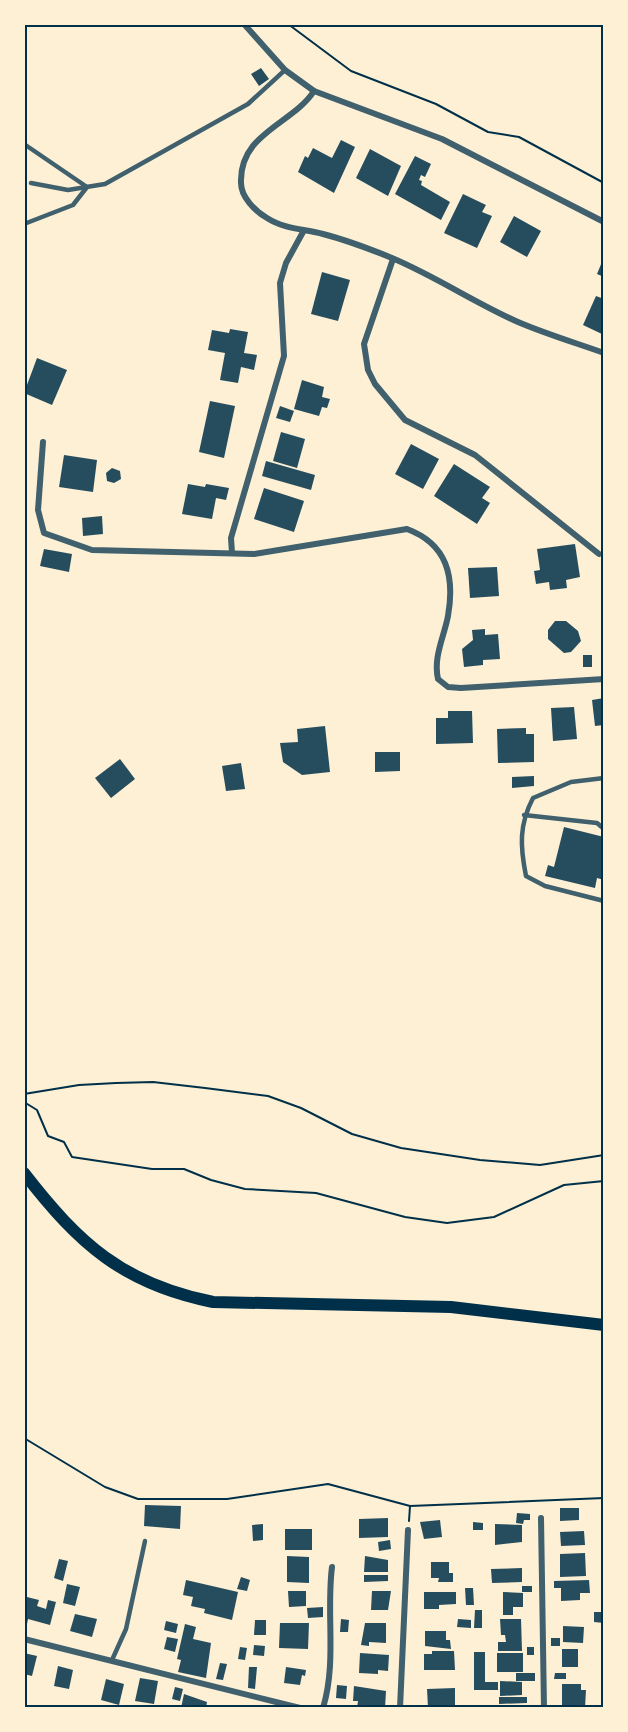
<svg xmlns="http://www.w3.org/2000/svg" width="628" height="1732" viewBox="0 0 628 1732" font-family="'DM Sans',sans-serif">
	<rect width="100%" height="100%" fill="#fdf0d5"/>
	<g fill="#264d5e">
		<polygon points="261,68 269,79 259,86 251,74"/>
		<polygon points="341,140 355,147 334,193 298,172 305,156 308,158 313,148 332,158"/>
		<polygon points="370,149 401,166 388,196 356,178"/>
		<polygon points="415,156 431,164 425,177 421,175 419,180 422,181 421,185 450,202 441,220 395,194"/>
		<polygon points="463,194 486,205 482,212 492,216 477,248 444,233"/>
		<polygon points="514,216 541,231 527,257 500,242"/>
		<polygon points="604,257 604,277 597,274"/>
		<polygon points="322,272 350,280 338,321 311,314"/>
		<polygon points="596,296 604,299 604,335 583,325"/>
		<polygon points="230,329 248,332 244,353 257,355 254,370 241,367 238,383 220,380 225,353 208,350 212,330 229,333"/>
		<polygon points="37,358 67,370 52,405 24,393"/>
		<polygon points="302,380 324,387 322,397 330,399 327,408 322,407 319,416 294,409"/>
		<polygon points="210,401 235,406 224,458 199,452"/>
		<polygon points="280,406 294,411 290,422 276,418"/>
		<polygon points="281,432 305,439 297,468 273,461"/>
		<polygon points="411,444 439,459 423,489 395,474"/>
		<polygon points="64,455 97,460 93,492 59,487"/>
		<polygon points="266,461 315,475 311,490 262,476"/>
		<polygon points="454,464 490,487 482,498 490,503 477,524 434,496"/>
		<polygon points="112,468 120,471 121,479 114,483 107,481 106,473"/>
		<polygon points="188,484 205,487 206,484 229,488 226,500 216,498 212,519 182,514"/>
		<polygon points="264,488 304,501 294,532 254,519"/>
		<polygon points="102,516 103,534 83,536 82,518"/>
		<polygon points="575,544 580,577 566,580 567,588 550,590 549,582 536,584 534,571 540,570 537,549"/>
		<polygon points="44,549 72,554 69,572 40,566"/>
		<polygon points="497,567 499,596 470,598 468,568"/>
		<polygon points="555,621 566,621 578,631 581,641 571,652 564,653 548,639 548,630"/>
		<polygon points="485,629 485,635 498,634 500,659 483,660 483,665 464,667 462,649 473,640 472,630"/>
		<rect x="583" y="655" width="9" height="12"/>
		<polygon points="604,698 604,725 595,726 592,700"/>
		<polygon points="574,707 577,739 553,741 551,708"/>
		<polygon points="448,711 472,711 473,743 436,744 436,718 448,718"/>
		<polygon points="325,726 330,772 302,775 283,762 280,743 298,742 297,729"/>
		<polygon points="526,728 526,734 534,734 534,762 498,763 497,729"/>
		<polygon points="375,752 400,752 400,771 375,772"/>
		<polygon points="120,759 135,779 111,798 95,778"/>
		<polygon points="241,763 245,789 226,791 222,766"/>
		<polygon points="534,776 534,786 512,788 512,777"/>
		<polygon points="564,827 604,837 604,880 597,878 595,888 545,876 548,865 554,867"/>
		<polygon points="145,1505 181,1506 180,1529 144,1526"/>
		<polygon points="560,1508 579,1508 579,1520 560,1521"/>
		<polygon points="517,1513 530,1514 530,1520 524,1520 523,1524 516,1523"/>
		<polygon points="388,1518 388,1537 359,1538 359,1519"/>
		<polygon points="440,1520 442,1537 424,1539 420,1522"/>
		<polygon points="473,1522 483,1523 483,1530 473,1530"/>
		<polygon points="263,1524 263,1540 253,1541 252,1525"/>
		<polygon points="495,1524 522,1525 522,1542 495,1545"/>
		<rect x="285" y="1529" width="27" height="21"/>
		<polygon points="584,1531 585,1545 561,1546 560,1532"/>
		<polygon points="390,1540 391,1549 379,1551 378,1542"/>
		<polygon points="585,1553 586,1576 560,1577 560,1554"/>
		<polygon points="287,1556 309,1557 309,1583 287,1582"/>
		<polygon points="365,1556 388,1560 388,1572 364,1572"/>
		<polygon points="59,1559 68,1561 63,1581 54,1578"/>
		<polygon points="431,1562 449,1562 449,1573 453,1573 453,1582 438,1582 439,1578 431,1578"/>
		<polygon points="522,1568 522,1582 492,1583 491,1569"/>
		<polygon points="364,1575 388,1575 388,1581 364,1582"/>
		<polygon points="241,1577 250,1580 247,1591 237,1589"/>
		<polygon points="186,1580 238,1592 232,1620 204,1613 205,1609 191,1606 193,1597 183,1595"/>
		<polygon points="589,1580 590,1593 580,1593 580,1600 561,1601 561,1588 554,1588 554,1581"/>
		<polygon points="67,1584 80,1587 75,1606 63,1603"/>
		<rect x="522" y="1586" width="10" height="6"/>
		<polygon points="465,1588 473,1588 474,1605 466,1605"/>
		<polygon points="288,1591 306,1591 306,1606 289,1607"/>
		<polygon points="372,1591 391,1591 388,1610 371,1610"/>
		<polygon points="424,1592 456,1592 456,1604 439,1605 439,1609 424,1609"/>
		<polygon points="503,1592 523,1593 523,1607 513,1607 513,1615 503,1615"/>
		<polygon points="27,1597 39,1600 37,1606 46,1609 48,1600 56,1602 50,1625 28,1619 27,1624 24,1624 24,1601"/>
		<polygon points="323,1607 323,1617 308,1618 307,1608"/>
		<polygon points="475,1610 482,1610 482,1628 474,1628"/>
		<polygon points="594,1612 604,1612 604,1623 594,1622"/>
		<polygon points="75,1614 97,1619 92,1637 70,1631"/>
		<polygon points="341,1619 349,1620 348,1632 340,1632"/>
		<polygon points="458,1619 471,1620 471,1628 457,1627"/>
		<polygon points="500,1619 521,1619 522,1651 498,1651 498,1642 506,1642 505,1635 501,1635"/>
		<polygon points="255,1620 266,1620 266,1635 254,1635"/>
		<polygon points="166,1621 178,1624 176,1633 164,1630"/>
		<polygon points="280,1623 309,1623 308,1649 279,1648"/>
		<polygon points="365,1623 386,1623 386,1643 369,1642 369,1646 361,1645"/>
		<polygon points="185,1624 196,1627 193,1639 211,1643 206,1678 178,1672 181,1660 177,1659"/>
		<polygon points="563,1626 584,1627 583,1643 563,1642"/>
		<polygon points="425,1631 446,1631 446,1640 450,1640 451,1649 425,1646"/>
		<polygon points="167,1637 178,1639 175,1652 164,1649"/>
		<rect x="551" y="1638" width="9" height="8"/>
		<polygon points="254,1645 265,1646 264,1656 253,1655"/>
		<polygon points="240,1647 247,1648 245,1660 238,1659"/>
		<rect x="527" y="1647" width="7" height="8"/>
		<rect x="562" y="1649" width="16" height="18"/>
		<polygon points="432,1651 454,1651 455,1670 424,1670 424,1654 432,1654"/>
		<polygon points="474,1652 485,1652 485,1682 498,1682 498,1690 474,1690"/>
		<polygon points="24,1653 37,1656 32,1676 24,1674"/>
		<polygon points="360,1653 389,1655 388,1671 378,1670 378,1674 359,1673"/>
		<rect x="497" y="1653" width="26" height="19"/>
		<polygon points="220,1663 227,1664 223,1680 216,1679"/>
		<polygon points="58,1666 73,1670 69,1689 54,1686"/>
		<polygon points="249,1667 257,1667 255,1689 248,1688"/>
		<polygon points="286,1667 306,1670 305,1676 302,1675 300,1685 284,1683"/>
		<rect x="516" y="1673" width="19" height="8"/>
		<polygon points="555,1673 566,1673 566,1679 554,1679"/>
		<polygon points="140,1678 158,1681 154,1704 135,1701"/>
		<polygon points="106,1679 124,1684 119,1705 101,1700"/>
		<polygon points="500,1681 522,1682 522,1695 500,1696"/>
		<polygon points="562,1684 581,1684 581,1690 586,1690 585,1708 562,1708"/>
		<polygon points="337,1685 347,1686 346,1699 336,1698"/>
		<polygon points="354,1686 386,1691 385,1708 357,1708 358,1701 353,1701"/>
		<polygon points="175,1687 183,1689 180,1701 172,1699"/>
		<polygon points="455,1688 455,1708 428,1708 427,1689"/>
		<polygon points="184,1694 207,1702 206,1708 181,1708"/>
		<polygon points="499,1697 527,1697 527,1703 499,1704"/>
	</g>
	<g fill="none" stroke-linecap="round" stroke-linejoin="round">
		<g stroke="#003049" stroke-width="2">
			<polyline points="288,24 351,71 436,104 488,132 519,137 604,183"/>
			<polyline points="24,1094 79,1085 116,1083 153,1082 205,1088 268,1096 301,1108 352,1134 401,1148 480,1160 540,1165 604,1155"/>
			<polyline points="24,1102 37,1110 48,1136 64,1142 72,1157 152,1169 184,1169 211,1180 245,1189 316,1193 405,1217 447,1223 494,1217 564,1185 604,1181"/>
			<polyline points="24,1438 105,1487 138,1499 227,1499 328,1484 410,1506 604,1498"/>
			<polyline points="409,1521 410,1506"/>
		</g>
		<g stroke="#3f606c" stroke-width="4.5">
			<polyline points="24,144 87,187 73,205 24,224"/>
			<polyline points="31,183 68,190 105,184 248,104 285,70"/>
			<path d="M604,778L571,782L533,798C519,825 520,846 526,876L545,886L604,901"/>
			<polyline points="524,815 597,823 604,829"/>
			<polyline points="112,1660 126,1629 145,1541"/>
		</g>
		<g stroke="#3f606c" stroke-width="6">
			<polyline points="244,24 285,70 314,91 442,139 604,222"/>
			<path d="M314,91C293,124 239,133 241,183C241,197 255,211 267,218C284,229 304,229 323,234C346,240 370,249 392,258C435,276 475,303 518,322C546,334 576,343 604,353"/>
			<polyline points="393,259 364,344 368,370 375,384 405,420 475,455 599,554"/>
			<path d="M43,442L38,510L44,533L92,550L254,554L407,529C447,544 455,576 448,616C444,637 433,657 438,679L448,687L461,688L604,679"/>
			<polyline points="232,553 231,538 284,356 280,283 286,263 303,232"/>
			<polyline points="541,1518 544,1708"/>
			<polyline points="24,1639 300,1708"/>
			<path d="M323,1708C337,1662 326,1613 332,1567"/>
			<polyline points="400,1708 408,1530"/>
		</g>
		<path stroke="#003049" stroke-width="12" d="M24,1173C79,1244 123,1284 213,1302L451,1307L604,1325"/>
	</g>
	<rect width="628" height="1732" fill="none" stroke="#fdf0d5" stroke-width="51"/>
	<rect x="26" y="26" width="576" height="1680" fill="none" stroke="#003049" stroke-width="2"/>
</svg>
